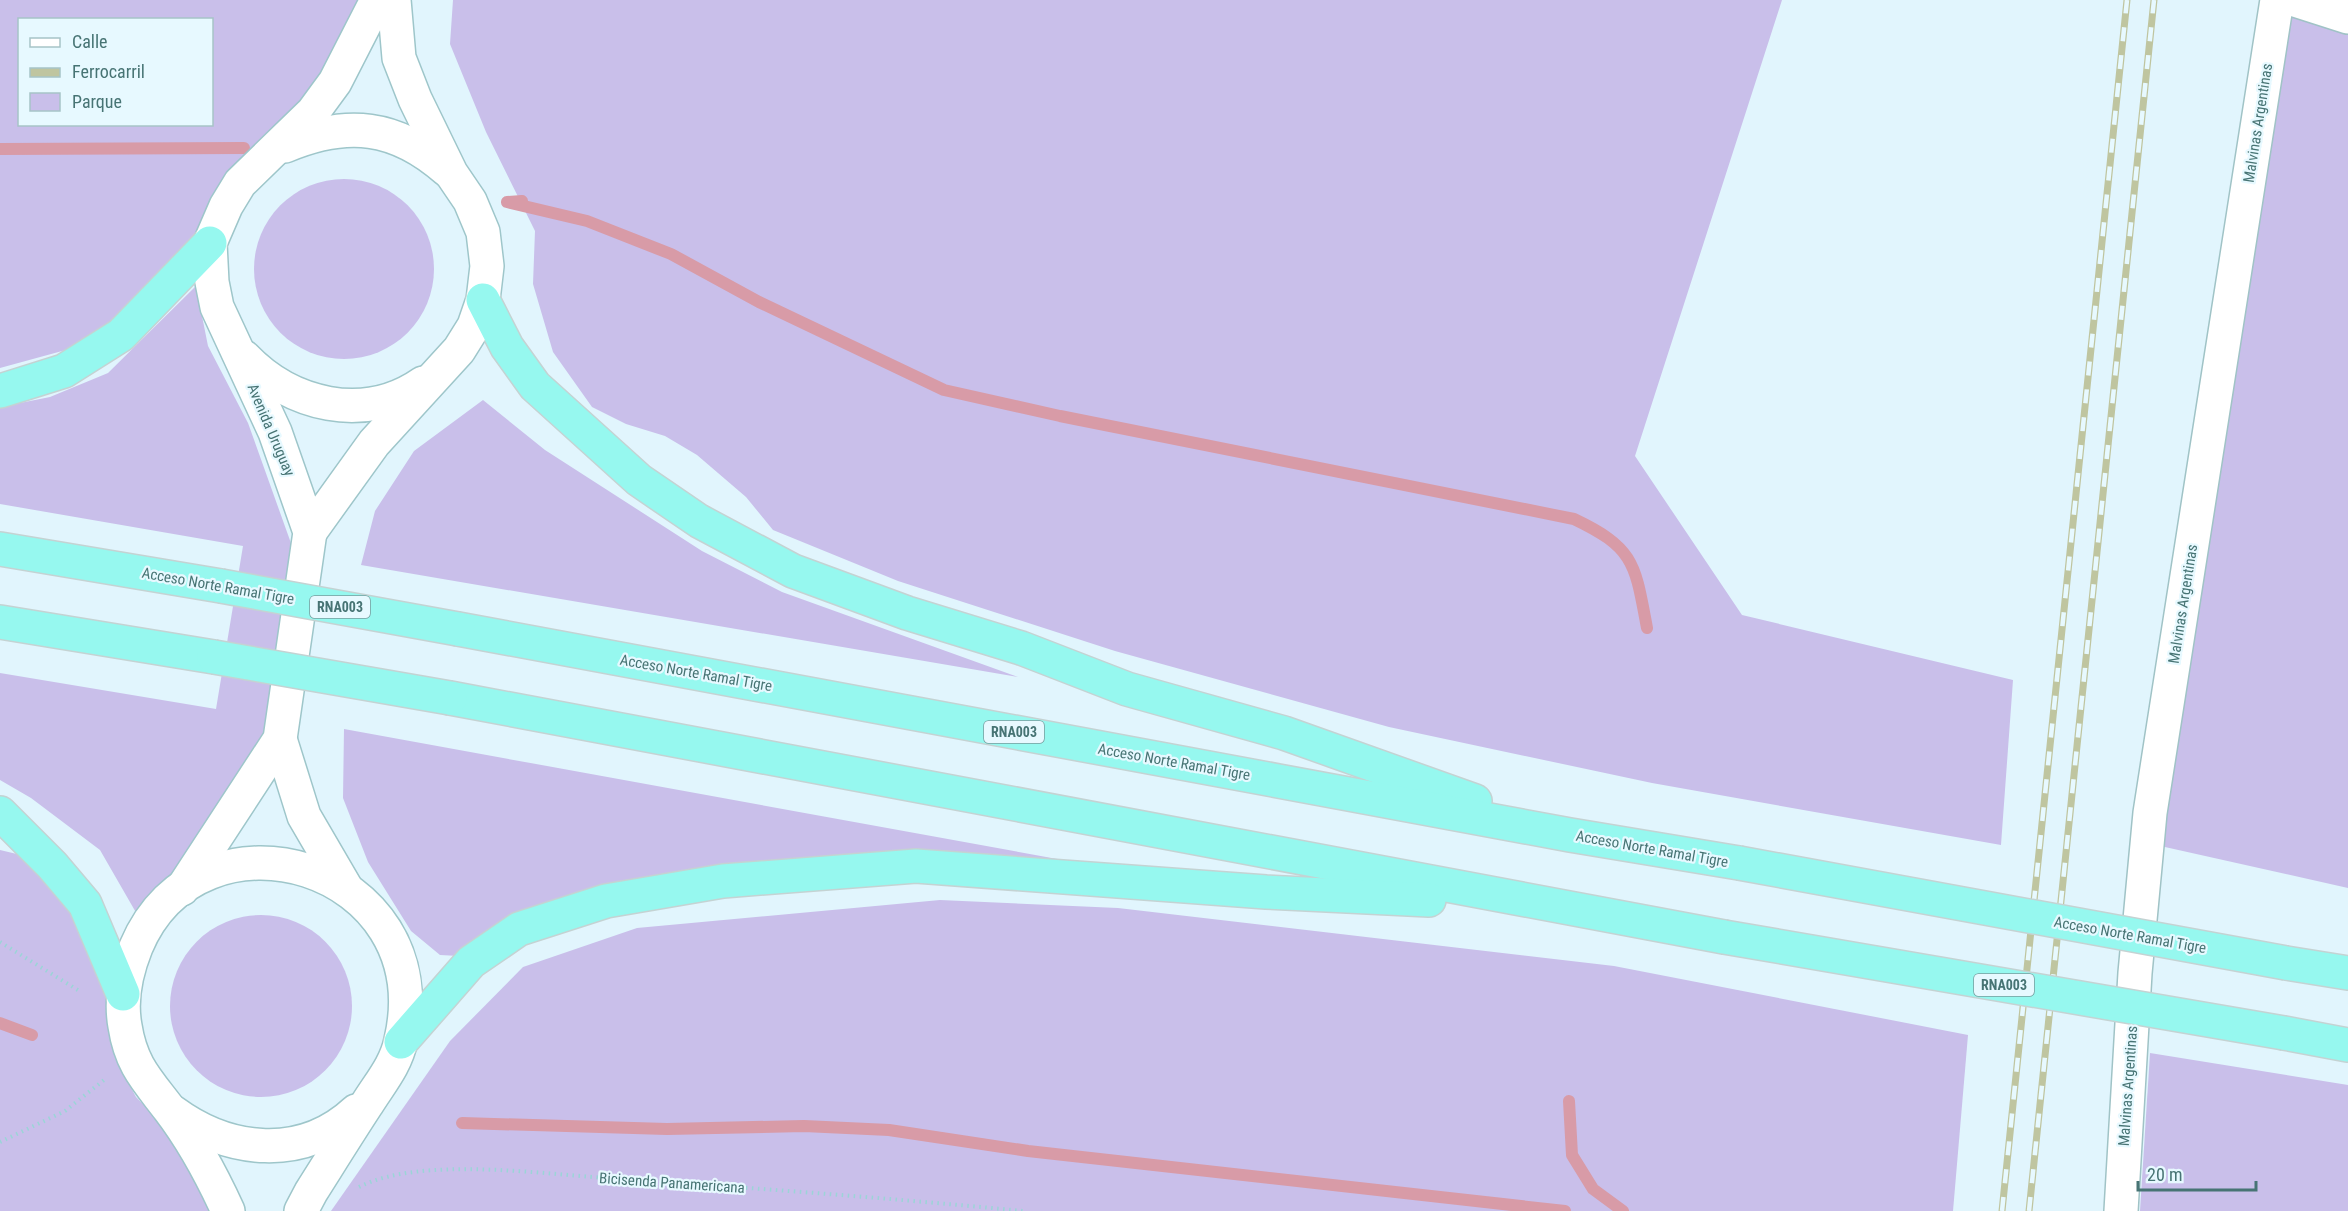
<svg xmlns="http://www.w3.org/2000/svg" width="2348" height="1211" viewBox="0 0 2348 1211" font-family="'Roboto Condensed',sans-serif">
	<rect width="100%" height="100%" fill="#e1f5fd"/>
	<g fill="#c9bfea" fill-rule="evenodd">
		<path d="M0,0H358L353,21L314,91L264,135L227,177L198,239L95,342L0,368ZM20,20H212V124H20Z"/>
		<polygon points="453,0 1782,0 1635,456 1742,615 2013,680 2001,845 1652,783 1389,727 1115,651 898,581 773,530 746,497 697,455 665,436 626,424 592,407 553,352 533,284 535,231 486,132 450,44"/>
		<polygon points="2294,0 2348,17 2348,888 2147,843"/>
		<circle cx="344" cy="269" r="90"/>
		<polygon points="196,286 208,346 248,423 292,546 268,734 169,885 138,916 100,850 31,798 0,780 0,673 216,709 243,546 0,504 0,407 50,397 108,373"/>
		<polygon points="483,400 545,450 702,551 782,592 1018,677 361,565 375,511 414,451"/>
		<polygon points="344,729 1123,871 738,871 459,956 440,955 411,931 368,862 343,798"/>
		<polygon points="0,850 21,855 51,875 88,932 109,993 115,1058 136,1097 175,1137 221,1211 0,1211"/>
		<polygon points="940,900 1118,908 1614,966 1968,1035 1953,1211 331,1211 450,1041 523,967 637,928"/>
		<circle cx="261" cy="1006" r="91"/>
		<polygon points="2150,1053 2348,1085 2348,1211 2140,1211"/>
	</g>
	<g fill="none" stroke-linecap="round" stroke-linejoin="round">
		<g stroke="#d89ba7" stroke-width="12">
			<polyline points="0,149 244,148"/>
			<path d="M522,201L507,202L587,221L671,254L759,302L944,390L1060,416L1574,519C1635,548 1635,564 1647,628"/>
			<polyline points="0,1023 32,1035"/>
			<polyline points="1569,1101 1572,1155 1593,1189 1623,1211"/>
			<polyline points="462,1123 667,1129 804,1126 889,1130 1028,1151 1565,1211"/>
		</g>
		<defs>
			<g id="tertiary">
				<polyline points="2295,0 2348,17"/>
				<polyline points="2121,1211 2135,973 2150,813 2277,0"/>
			</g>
			<g id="secondary">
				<path d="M285,146C347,120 396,125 447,170"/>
				<path d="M244,357C290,405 364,424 423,383"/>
				<polyline points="310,532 374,443 459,350 474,326 483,300 487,266 483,232 470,201 451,173 415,99 399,58 394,0"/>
				<polyline points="280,739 304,816 346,888"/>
				<polyline points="182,889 280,739 310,532 275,432 217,307 212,282 210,243 226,206 240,183 313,112 335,82 377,0"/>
				<path d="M173,1112C229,1153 302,1161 356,1111"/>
				<path d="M228,1211C212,1176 192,1139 169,1109C147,1080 131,1065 125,1026C120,999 126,972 136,947C200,794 441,865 401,1040C396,1065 380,1083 367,1104C348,1133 330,1162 311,1192L301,1211"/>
			</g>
			<g id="motorway">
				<polyline points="483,300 507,347 535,386 639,480 699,521 793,571 907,613 1021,648 1127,689 1284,733 1475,801"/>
				<polyline points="0,391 64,371 121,335 210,243"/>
				<polyline points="0,549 221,586"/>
				<polyline points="0,622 214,657"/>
				<polyline points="458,629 1570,835 1739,863"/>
				<polyline points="450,698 1724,937"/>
				<polyline points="0,813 52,865 85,904 123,994"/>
				<polyline points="2286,963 2348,973"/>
				<polyline points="2284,1033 2348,1045"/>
				<polyline points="401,1042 471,962 519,929 606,901 723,881 916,866 1266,892 1429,900"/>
			</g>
		</defs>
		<use href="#tertiary" stroke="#a0c3c6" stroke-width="36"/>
		<use href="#secondary" stroke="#9ec6ca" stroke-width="36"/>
		<use href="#motorway" stroke="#c4d3d3" stroke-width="36"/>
		<g stroke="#9bd5d7" stroke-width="4" stroke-dasharray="1.5 4.5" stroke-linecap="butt">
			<polyline points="0,942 81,992"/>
			<polyline points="0,1142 65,1111 104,1080"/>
			<path d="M359,1187C422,1155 548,1175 620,1179C754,1188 889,1198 1023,1211"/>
		</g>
		<use href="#tertiary" stroke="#fff" stroke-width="33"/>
		<use href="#secondary" stroke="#fff" stroke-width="33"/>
		<use href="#motorway" stroke="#96f8ef" stroke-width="33"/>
		<defs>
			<g id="rail">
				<polyline points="2002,1211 2127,0"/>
				<polyline points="2029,1211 2154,0"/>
			</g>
		</defs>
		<use href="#rail" stroke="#bfc5a0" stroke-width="7"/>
		<use href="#rail" stroke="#e7f9ff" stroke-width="4.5" stroke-dasharray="14" stroke-linecap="butt"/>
		<defs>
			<g id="motorway-bridge">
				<polyline points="221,586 458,629"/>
				<polyline points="214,657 450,698"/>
				<polyline points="1739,863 2286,963"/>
				<polyline points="1724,937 2284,1033"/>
			</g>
		</defs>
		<use href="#motorway-bridge" stroke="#c4d3d3" stroke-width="36" stroke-linecap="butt"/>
		<use href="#motorway-bridge" stroke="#96f8ef" stroke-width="33"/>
	</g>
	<g text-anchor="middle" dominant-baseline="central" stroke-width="4.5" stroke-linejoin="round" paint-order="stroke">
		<g fill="#e7f9ff" stroke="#779c9e" stroke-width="1.5">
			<rect x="310" y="596" width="60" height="22" rx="4.5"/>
			<rect x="984" y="721" width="60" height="22" rx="4.5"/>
			<rect x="1974" y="974" width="60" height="22" rx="4.5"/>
		</g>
		<g font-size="14" font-weight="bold" fill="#477474">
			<text x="340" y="607">RNA003</text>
			<text x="1014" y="732">RNA003</text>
			<text x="2004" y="985">RNA003</text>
		</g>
		<g font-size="15" fill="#477474" stroke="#e7f9ff">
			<text transform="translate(2258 123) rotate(-81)">Malvinas Argentinas</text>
			<text transform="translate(271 430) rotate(67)">Avenida Uruguay</text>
			<text transform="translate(218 586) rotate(10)">Acceso Norte Ramal Tigre</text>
			<text transform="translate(2183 604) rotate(-81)">Malvinas Argentinas</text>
			<text transform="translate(696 673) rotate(10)">Acceso Norte Ramal Tigre</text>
			<text transform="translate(1174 762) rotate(10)">Acceso Norte Ramal Tigre</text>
			<text transform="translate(1652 849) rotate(10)">Acceso Norte Ramal Tigre</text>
			<text transform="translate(2130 935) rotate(10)">Acceso Norte Ramal Tigre</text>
			<text transform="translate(2128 1086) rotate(-86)">Malvinas Argentinas</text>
			<text transform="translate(672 1183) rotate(4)">Bicisenda Panamericana</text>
		</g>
	</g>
	<rect x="18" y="18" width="195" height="108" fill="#e7f9ff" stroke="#a7c4c7" stroke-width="1.5"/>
	<rect x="30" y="38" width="30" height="9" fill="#ffffff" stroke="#a7c4c7" stroke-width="1.5"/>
	<text x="72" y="48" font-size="18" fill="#477474">Calle</text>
	<rect x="30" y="68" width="30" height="9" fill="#bfc5a0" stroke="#a7c4c7" stroke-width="1.5"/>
	<text x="72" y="78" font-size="18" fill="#477474">Ferrocarril</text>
	<rect x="30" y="93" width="30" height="18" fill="#c9bfea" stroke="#a7c4c7" stroke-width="1.5"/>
	<text x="72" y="108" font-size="18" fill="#477474">Parque</text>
	<path d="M2138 1181v9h118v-9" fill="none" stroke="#477474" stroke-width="3"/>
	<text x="2147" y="1181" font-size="18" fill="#477474" stroke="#e7f9ff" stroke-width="4.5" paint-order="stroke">20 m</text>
</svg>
